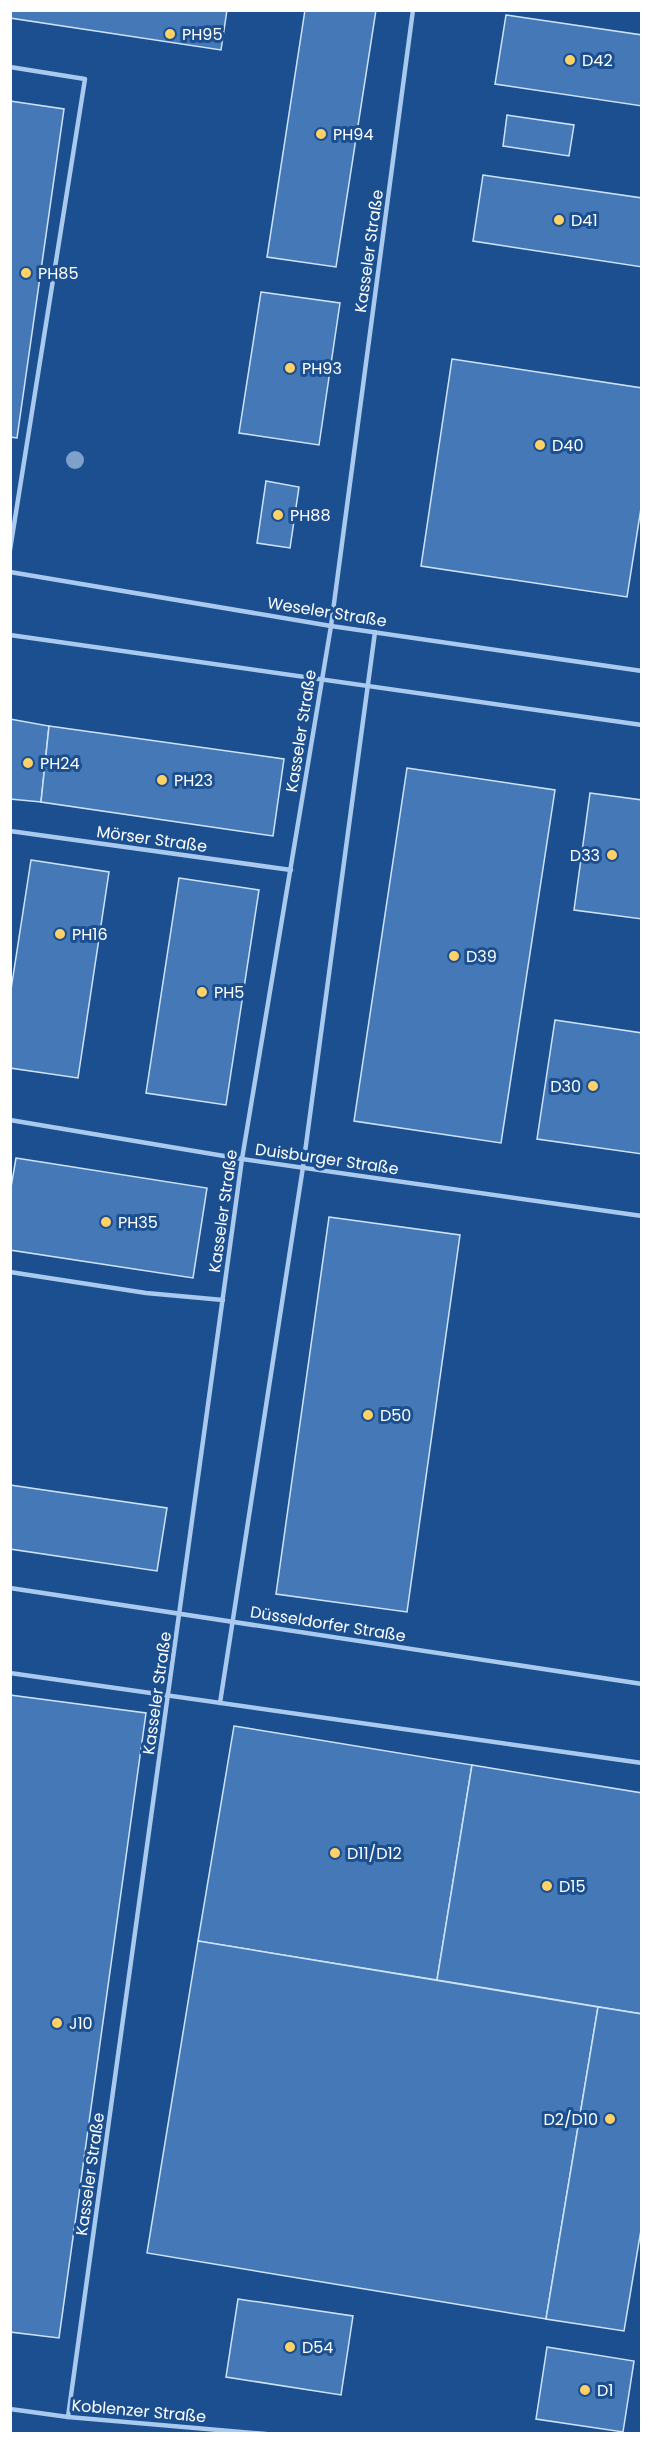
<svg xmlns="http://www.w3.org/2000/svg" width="652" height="2444" viewBox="0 0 652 2444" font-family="Poppins,sans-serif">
	<rect width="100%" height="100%" fill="#1b4f8f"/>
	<g fill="#4478b7" stroke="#cfe3fa" stroke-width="1.5">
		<polygon points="10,10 227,10 221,50 10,18"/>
		<polygon points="305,10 376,10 336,267 267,257"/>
		<polygon points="506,15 642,35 642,106 495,84"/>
		<polygon points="10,101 64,109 17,438 10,437"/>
		<polygon points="507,115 574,125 569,156 503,146"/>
		<polygon points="483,175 642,198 642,267 473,241"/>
		<polygon points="261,292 340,303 319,445 239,433"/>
		<polygon points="452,359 642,388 642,502 627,597 421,566"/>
		<polygon points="266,481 299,487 290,548 257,543"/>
		<polygon points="10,719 49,726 41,802 10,799"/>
		<polygon points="49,726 284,759 273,836 41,802"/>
		<polygon points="407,768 555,790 501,1143 354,1121"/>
		<polygon points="590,793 642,800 642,919 574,910"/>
		<polygon points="31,860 109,872 78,1078 10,1068 10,996"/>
		<polygon points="179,878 259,890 226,1105 146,1093"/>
		<polygon points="555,1020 642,1033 642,1154 537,1139"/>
		<polygon points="16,1158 207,1188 193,1278 10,1250 10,1193"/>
		<polygon points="329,1217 460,1235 407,1612 276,1594"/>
		<polygon points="10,1485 167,1508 157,1571 10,1549"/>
		<polygon points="10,1695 146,1713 59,2338 10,2332"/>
		<polygon points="234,1726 472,1765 437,1980 198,1941"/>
		<polygon points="472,1765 642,1793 642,2014 437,1980"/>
		<polygon points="198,1941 598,2007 546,2319 147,2253"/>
		<polygon points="598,2007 642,2014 642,2224 624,2331 546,2319"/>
		<polygon points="238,2299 353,2316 341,2395 226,2377"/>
		<polygon points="547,2347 634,2361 623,2432 536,2419"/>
	</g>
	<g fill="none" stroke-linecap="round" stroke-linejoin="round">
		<g stroke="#a9c9ee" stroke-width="4.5">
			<polyline points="10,67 85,79 10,550"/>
			<polyline points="10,572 331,626 642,671"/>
			<polyline points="10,635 642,725"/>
			<polyline points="10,831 291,870"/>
			<polyline points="10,1120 242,1159 642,1216"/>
			<polyline points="10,1272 146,1293 223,1300"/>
			<polyline points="10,1588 642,1684"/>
			<polyline points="10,1673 642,1763"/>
			<polyline points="220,1703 303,1167 375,632"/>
			<polyline points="10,2409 68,2417 266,2434"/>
			<polyline points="68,2417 242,1159 331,626 413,10"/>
		</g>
	</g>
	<circle fill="#7ea0ca" cx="75" cy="460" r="9"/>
	<g fill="#ffd166" stroke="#1b4f8f" stroke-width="2">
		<circle cx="170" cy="34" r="6"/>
		<circle cx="570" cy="60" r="6"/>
		<circle cx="321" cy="134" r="6"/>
		<circle cx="559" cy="220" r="6"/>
		<circle cx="26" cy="273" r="6"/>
		<circle cx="290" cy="368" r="6"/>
		<circle cx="540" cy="445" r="6"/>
		<circle cx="278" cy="515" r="6"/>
		<circle cx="28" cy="763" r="6"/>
		<circle cx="162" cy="780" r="6"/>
		<circle cx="612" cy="855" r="6"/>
		<circle cx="60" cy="934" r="6"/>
		<circle cx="454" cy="956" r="6"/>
		<circle cx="202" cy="992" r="6"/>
		<circle cx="593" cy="1086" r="6"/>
		<circle cx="106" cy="1222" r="6"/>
		<circle cx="368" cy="1415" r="6"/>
		<circle cx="335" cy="1853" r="6"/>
		<circle cx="547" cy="1886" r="6"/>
		<circle cx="57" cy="2023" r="6"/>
		<circle cx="610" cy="2119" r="6"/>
		<circle cx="290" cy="2347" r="6"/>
		<circle cx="585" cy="2390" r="6"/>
	</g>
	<g text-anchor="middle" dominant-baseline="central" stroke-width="6" stroke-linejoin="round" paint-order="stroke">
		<g font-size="16" fill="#fff" stroke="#1b4f8f" text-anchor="start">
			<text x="182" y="34">PH95</text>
			<text x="582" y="60">D42</text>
			<text x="333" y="134">PH94</text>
			<text x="571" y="220">D41</text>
			<text x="38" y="273">PH85</text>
			<text x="302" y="368">PH93</text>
			<text x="552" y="445">D40</text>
			<text x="290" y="515">PH88</text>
			<text x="40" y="763">PH24</text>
			<text x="174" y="780">PH23</text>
			<text x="600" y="855" text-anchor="end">D33</text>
			<text x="72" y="934">PH16</text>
			<text x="466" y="956">D39</text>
			<text x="214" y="992">PH5</text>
			<text x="581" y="1086" text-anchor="end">D30</text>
			<text x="118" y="1222">PH35</text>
			<text x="380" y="1415">D50</text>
			<text x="347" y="1853">D11/D12</text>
			<text x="559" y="1886">D15</text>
			<text x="69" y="2023">J10</text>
			<text x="598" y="2119" text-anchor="end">D2/D10</text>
			<text x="302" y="2347">D54</text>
			<text x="597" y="2390">D1</text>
		</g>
		<g font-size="16" fill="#fff" stroke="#1b4f8f">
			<text transform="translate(369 251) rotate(-82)">Kasseler Straße</text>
			<text transform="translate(327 612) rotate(9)">Weseler Straße</text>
			<text transform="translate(301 731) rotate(-81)">Kasseler Straße</text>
			<text transform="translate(152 839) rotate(8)">Mörser Straße</text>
			<text transform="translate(327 1159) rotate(8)">Duisburger Straße</text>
			<text transform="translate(223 1211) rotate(-82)">Kasseler Straße</text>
			<text transform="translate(328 1624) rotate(9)">Düsseldorfer Straße</text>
			<text transform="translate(157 1693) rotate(-82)">Kasseler Straße</text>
			<text transform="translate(90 2174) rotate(-82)">Kasseler Straße</text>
			<text transform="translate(139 2411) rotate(5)">Koblenzer Straße</text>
		</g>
	</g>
	<rect width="652" height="2444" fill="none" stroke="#ffffff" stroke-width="24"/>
</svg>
